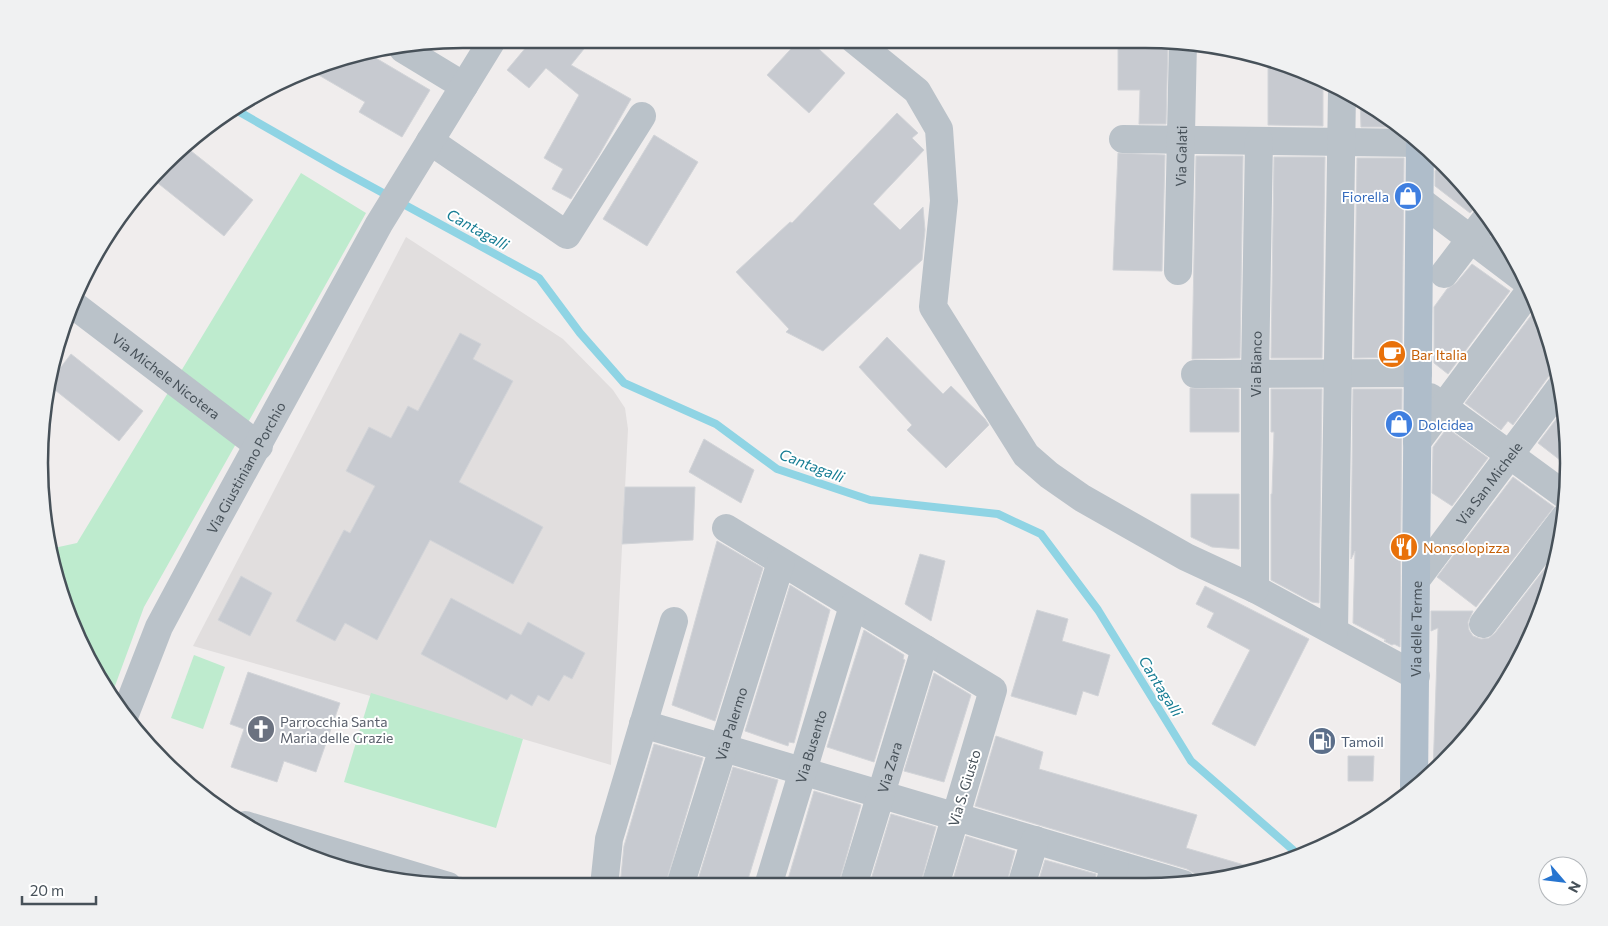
<svg xmlns="http://www.w3.org/2000/svg" width="1608" height="926" viewBox="0 0 1608 926" font-family="Commissioner,sans-serif">
	<rect width="100%" height="100%" fill="#f0eded"/>
	<polygon fill="#e1dede" points="406,237 563,339 613,390 625,408 628,429 611,765 523,739 193,646"/>
	<g fill="#beebce">
		<polygon points="301,173 366,213 144,607 112,694 61,600 51,547 54,548 77,543"/>
		<polygon points="194,655 225,667 203,729 171,718"/>
		<polygon points="371,693 523,739 496,828 344,782"/>
	</g>
	<g fill="none" stroke-linecap="round" stroke-linejoin="round">
		<polyline stroke="#8fd4e4" stroke-width="8" points="236,110 339,169 539,278 580,333 624,383 716,424 777,469 870,500 998,514 1041,534 1098,610 1191,761 1300,856"/>
	</g>
	<g fill="#c7cad0" stroke="#d2d4d8">
		<polygon points="533,39 592,39 571,65 631,99 599,155 571,199 552,189 563,169 544,158 579,95 546,68 529,88 507,70"/>
		<polygon points="800,39 808,39 845,73 809,113 767,75"/>
		<polygon points="1118,40 1168,40 1166,124 1139,124 1140,90 1118,90"/>
		<polygon points="369,54 430,90 402,137 359,112 365,102 310,70 327,61"/>
		<polygon points="1268,59 1281,61 1323,82 1323,126 1268,125"/>
		<polygon points="1360,100 1380,110 1401,127 1361,127"/>
		<polygon points="897,113 918,133 912,138 924,150 873,204 900,230 923,207 925,230 922,260 823,351 786,332 789,329 736,272 790,222 792,223"/>
		<polygon points="654,135 698,162 647,246 603,219"/>
		<polygon points="186,147 253,200 224,236 154,180"/>
		<polygon points="1118,153 1165,155 1162,271 1113,270"/>
		<polygon points="1196,156 1243,156 1240,358 1192,359"/>
		<polygon points="1274,157 1325,157 1322,358 1271,358"/>
		<polygon points="1357,158 1404,158 1402,357 1354,358"/>
		<polygon points="1443,161 1479,204 1470,213 1435,186 1435,171"/>
		<polygon points="1472,264 1510,291 1448,374 1434,363 1434,307 1447,289 1456,283"/>
		<polygon points="1536,309 1541,313 1558,370 1549,376 1513,425 1508,421 1501,430 1465,403"/>
		<polygon points="460,333 481,344 473,359 513,381 459,482 543,527 513,584 430,540 377,640 345,623 335,641 296,621 344,530 350,533 375,486 346,471 369,427 391,438 408,406 418,411"/>
		<polygon points="887,337 943,394 951,386 985,419 989,425 946,468 907,430 912,425 859,367"/>
		<polygon points="71,354 143,411 119,441 50,386 51,380"/>
		<polygon points="1190,388 1239,389 1239,432 1190,432"/>
		<polygon points="1271,389 1322,389 1319,603 1312,602 1271,580 1271,494 1272,494 1274,432 1271,432"/>
		<polygon points="1353,389 1402,389 1400,647 1394,644 1392,645 1384,641 1386,640 1353,623 1355,551 1351,559"/>
		<polygon points="1564,409 1569,463 1569,467 1538,443"/>
		<polygon points="1447,428 1488,458 1452,506 1432,493 1433,447"/>
		<polygon points="704,439 754,470 741,503 689,472"/>
		<polygon points="1513,477 1554,507 1476,607 1437,577"/>
		<polygon points="625,487 695,487 693,540 622,544"/>
		<polygon points="1191,494 1239,494 1239,549 1212,547 1191,537"/>
		<polygon points="717,541 763,568 715,721 672,705"/>
		<polygon points="1560,549 1537,625 1498,698 1445,763 1433,772 1438,628 1431,631 1431,611 1473,611 1468,622 1469,630 1473,636 1481,639 1489,638 1495,633"/>
		<polygon points="920,554 945,561 931,621 905,604"/>
		<polygon points="241,576 272,593 250,636 218,620"/>
		<polygon points="790,585 830,610 794,743 789,742 788,746 745,731"/>
		<polygon points="1205,586 1309,639 1255,746 1212,724 1250,650 1207,627 1214,613 1196,604"/>
		<polygon points="451,598 521,635 528,622 585,653 572,679 564,675 549,701 538,695 532,706 511,694 507,700 421,654"/>
		<polygon points="1037,610 1068,619 1062,641 1110,655 1098,696 1083,691 1076,715 1011,696"/>
		<polygon points="864,630 904,655 903,659 905,660 874,762 827,747"/>
		<polygon points="248,672 340,703 316,772 284,761 277,782 231,767 244,729 230,724"/>
		<polygon points="934,673 971,695 944,782 904,771"/>
		<polygon points="996,736 1043,752 1039,769 1197,815 1186,848 1258,869 1198,881 1195,874 1187,869 975,806"/>
		<polygon points="654,744 703,758 665,886 620,886 624,846"/>
		<polygon points="1348,756 1374,756 1373,781 1348,781"/>
		<polygon points="733,767 778,780 746,886 696,886"/>
		<polygon points="814,791 861,805 838,886 786,886"/>
		<polygon points="891,814 936,827 920,886 869,886"/>
		<polygon points="966,836 1015,851 1006,886 951,886"/>
		<polygon points="1045,860 1096,874 1094,886 1037,886"/>
	</g>
	<g fill="none" stroke-linecap="round" stroke-linejoin="round">
		<g stroke="#bac2c9" stroke-width="28">
			<polyline points="853,39 917,91 939,129 944,201 933,307 1026,455 1049,475 1082,498 1186,557 1255,589 1416,676"/>
			<polyline points="403,49 464,86"/>
			<polyline points="1123,139 1420,143"/>
			<polyline points="430,141 567,235 642,116"/>
			<polyline points="1419,200 1526,281"/>
			<path id="s1" d="M1178,271L1183,42"/>
			<polyline points="1444,274 1488,216"/>
			<path id="s2" d="M75,306L259,446"/>
			<polyline points="1195,374 1418,373"/>
			<polyline points="1430,397 1566,496"/>
			<polyline points="1417,442 1531,289"/>
			<polyline points="726,528 993,690 935,886"/>
			<path id="s3" d="M1416,580L1562,385"/>
			<path id="s4" d="M1255,589V374L1259,141"/>
			<polyline points="1483,624 1564,518"/>
			<polyline points="1334,631 1342,91"/>
			<path id="s5" d="M124,717L159,627L210,532L379,224L493,39"/>
			<polyline points="643,724 1183,884"/>
			<polyline points="245,825 448,886"/>
			<polyline points="604,886 609,839 674,621"/>
			<path id="s6" d="M680,886L781,562"/>
			<path id="s7" d="M768,886L853,606"/>
			<path id="s8" d="M853,886L925,649"/>
			<polyline points="1021,886 1035,840"/>
			<polyline points="1109,886 1115,864"/>
		</g>
		<path stroke="#afbdca" stroke-width="28" id="s9" d="M1414,787L1420,142"/>
	</g>
	<defs>
		<symbol id="shop-disc" viewBox="-11 -11 22 22"><circle r="9.5" fill="#3f7fe0" stroke="#fff"/><path d="M-5-2.5h2.3a2.7 3.5 0 0 1 5.4 0H5L5.5 6h-11ZM-1.5-2.5h3a1.5 2.3 0 0 0-3 0Z" fill="#fff"/></symbol>
		<symbol id="cafe-disc" viewBox="-11 -11 22 22"><circle r="9.5" fill="#e8710a" stroke="#fff"/><path d="M-5.5-4.5H6V0H3Q3 3.5 0 3.5H-2.5Q-5.5 3.5-5.5 0ZM3-3.2v2h1.7v-2ZM-6 4.5H4V6H-6Z" fill="#fff"/></symbol>
		<symbol id="restaurant-disc" viewBox="-11 -11 22 22"><circle r="9.5" fill="#e8710a" stroke="#fff"/><path d="M-5-6h1v4h1v-4h1v4h1v-4h1v5L-1.5 .5V6h-2V.5L-5-1ZM5-6V6H3V1.5H1.5Q1.5-4 5-6Z" fill="#fff"/></symbol>
		<symbol id="church-disc" viewBox="-11 -11 22 22"><circle r="9.5" fill="#6b7280" stroke="#fff"/><path d="M-1.2-6h2.4v3.5h3.3v2.4h-3.3V6h-2.4V-.1h-3.3v-2.4h3.3Z" fill="#fff"/></symbol>
		<symbol id="fuel-disc" viewBox="-11 -11 22 22"><circle r="9.5" fill="#5c6f8a" stroke="#fff"/><path d="M-5.5-6h7V0h2V4h1.3V-2.5L3-4.5l.8-.8L6-3V5H2.5V1h-1V6h-7ZM-4.2-4.7v3.2H.2V-4.7Z" fill="#fff"/></symbol>
	</defs>
	<g fill-rule="evenodd">
		<use href="#shop-disc" x="1392" y="180" width="32" height="32"/>
		<use href="#cafe-disc" x="1376" y="338" width="32" height="32"/>
		<use href="#shop-disc" x="1383" y="408" width="32" height="32"/>
		<use href="#restaurant-disc" x="1388" y="531" width="32" height="32"/>
		<use href="#church-disc" x="245" y="713" width="32" height="32"/>
		<use href="#fuel-disc" x="1306" y="725" width="32" height="32"/>
	</g>
	<g text-anchor="middle" dominant-baseline="central" stroke-width="4" stroke-linejoin="round" paint-order="stroke">
		<g font-size="14" fill="#475159" stroke="#fff">
			<text stroke="none"><textPath href="#s1" startOffset="115">Via Galati</textPath></text>
			<text stroke="none"><textPath href="#s4" startOffset="225">Via Bianco</textPath></text>
			<text stroke="none"><textPath href="#s2" startOffset="115">Via Michele Nicotera</textPath></text>
			<text stroke="none"><textPath href="#s5" startOffset="278">Via Giustiniano Porchio</textPath></text>
			<text stroke="none"><textPath href="#s3" startOffset="121">Via San Michele</textPath></text>
			<text stroke="none"><textPath href="#s9" startOffset="158">Via delle Terme</textPath></text>
			<text stroke="none"><textPath href="#s6" startOffset="170">Via Palermo</textPath></text>
			<text stroke="none"><textPath href="#s7" startOffset="146">Via Busento</textPath></text>
			<text stroke="none"><textPath href="#s8" startOffset="124">Via Zara</textPath></text>
			<text transform="translate(964 788) rotate(-73)">Via S. Giusto</text>
		</g>
		<g font-size="14" fill="#366cbe" stroke="#fff" text-anchor="end">
			<text x="1389" y="196">Fiorella</text>
			<text x="1418" y="424" text-anchor="start">Dolcidea</text>
		</g>
		<g font-size="14" fill="#c56008" stroke="#fff" text-anchor="start">
			<text x="1411" y="354">Bar Italia</text>
			<text x="1423" y="547">Nonsolopizza</text>
		</g>
		<g font-size="14" fill="#5b616d" stroke="#fff" text-anchor="start">
			<text x="280" y="721">Parrocchia Santa<tspan x="280" dy="16">Maria delle Grazie</tspan></text>
		</g>
		<g font-size="14" fill="#4e5e75" stroke="#fff" text-anchor="start">
			<text x="1341" y="741">Tamoil</text>
		</g>
		<g font-size="15" font-style="italic" fill="#177d94" stroke="#fff">
			<text transform="translate(478 229) rotate(29)">Cantagalli</text>
			<text transform="translate(812 465) rotate(21)">Cantagalli</text>
			<text transform="translate(1161 686) rotate(58)">Cantagalli</text>
		</g>
	</g>
	<path d="M0 0H1608V926H0ZM463 48H1145A415 415 0 0 1 1560 463V463A415 415 0 0 1 1145 878H463A415 415 0 0 1 48 463V463A415 415 0 0 1 463 48Z" fill="#f0f1f2" fill-rule="evenodd"/>
	<path fill="none" stroke="#475159" stroke-width="2.5" d="M463 48H1145A415 415 0 0 1 1560 463V463A415 415 0 0 1 1145 878H463A415 415 0 0 1 48 463V463A415 415 0 0 1 463 48Z"/>
	<g transform="translate(1563 881) rotate(118)"><circle r="24" fill="#ffffff" stroke="#b5b9bd"/>
	<path d="M0-4L9 19L0 12L-9 19Z" fill="#2775d0"/>
	<text y="-8" font-size="14" font-weight="bold" text-anchor="middle" fill="#475159">N</text>
	</g>
	<path d="M22 896v8h74v-8" fill="none" stroke="#475159" stroke-width="2.5"/>
	<text x="30" y="896" font-size="15" fill="#475159" stroke="#ffffff" stroke-width="4" paint-order="stroke">20 m</text>
</svg>
